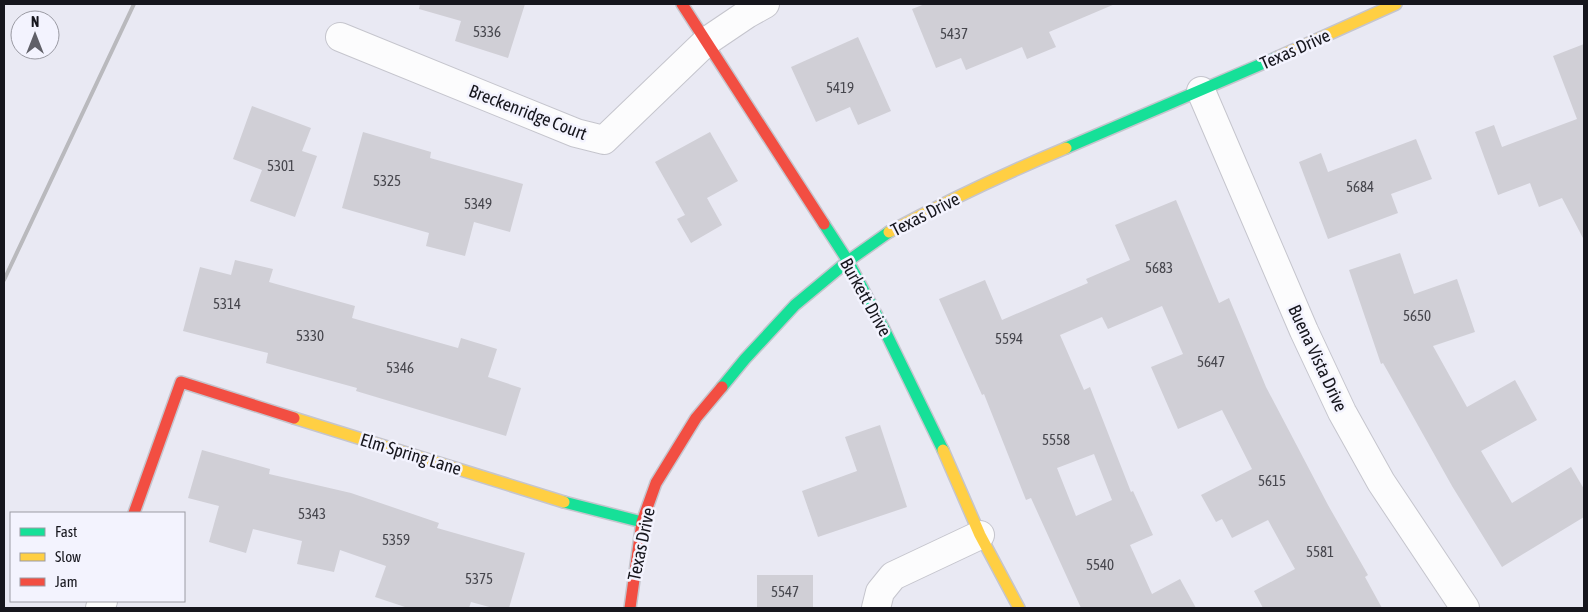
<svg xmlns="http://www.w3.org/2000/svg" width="1588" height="612" viewBox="0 0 1588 612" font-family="'Asap Condensed',sans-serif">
	<rect width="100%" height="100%" fill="#e9e9f3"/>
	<g fill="#d0cfd6" fill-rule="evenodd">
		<polygon points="420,4 525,4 508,58 455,41 461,21 419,9"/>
		<polygon points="925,4 1115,4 1049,32 1056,47 1027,59 1022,47 966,70 961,58 936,68 912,9"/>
		<polygon points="858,37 891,111 858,125 850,107 816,122 791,67"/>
		<polygon points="1584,44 1584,240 1562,198 1539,207 1530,183 1498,195 1475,132 1494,125 1502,147 1577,119 1553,56"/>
		<polygon points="252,106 311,128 302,151 317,156 295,217 250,201 262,170 233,159"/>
		<polygon points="363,132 431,152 430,158 523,184 510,232 474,222 465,256 426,246 429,233 342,208"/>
		<polygon points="710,132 738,181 707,198 722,225 691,243 677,219 685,215 655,162"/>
		<polygon points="1416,139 1432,179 1391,194 1398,213 1328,239 1299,162 1321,153 1328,172"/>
		<path d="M1176,200L1219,303L1229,298L1266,387L1328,505L1368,575L1365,577L1382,608H1263L1254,591L1295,569L1268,520L1232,538L1222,519L1216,522L1201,495L1252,469L1222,410L1178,429L1151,367L1183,354L1162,306L1108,329L1102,317L1060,335L1084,390L1090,387L1131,492L1133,491L1153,535L1130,545L1152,594L1180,579L1196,608H1081L1031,498L1026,500L984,394L982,395L939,299L985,280L1002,320L1088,283L1086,279L1130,260L1115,225ZM1094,454L1112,500L1076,516L1057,468Z"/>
		<polygon points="1400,253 1414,294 1457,279 1475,332 1433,346 1467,407 1515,380 1537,420 1481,451 1512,503 1571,467 1584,489 1584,517 1502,567 1452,486 1383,363 1381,364 1349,270"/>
		<polygon points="235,260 273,269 269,282 355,306 352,318 458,348 461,338 497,349 488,377 521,388 506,436 356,391 357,388 266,363 268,353 183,331 200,267 231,275"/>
		<polygon points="880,425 907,507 818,537 802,491 857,471 845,437"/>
		<polygon points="202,450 270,469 269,474 351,493 439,523 437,528 525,553 509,608 493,608 471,602 469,608 408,608 375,597 386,566 340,550 334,572 297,564 302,541 253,529 246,553 209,542 219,506 188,498"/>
		<rect x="757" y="575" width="56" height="33"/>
	</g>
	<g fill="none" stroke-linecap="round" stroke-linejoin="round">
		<defs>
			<g id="street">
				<polyline points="340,37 576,133 604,140 707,41 747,14 765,4"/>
				<polyline points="1201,91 1304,331 1342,412 1381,482 1465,608"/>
				<polyline points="100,608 103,601"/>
				<polyline points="876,608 880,592 893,576 980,535"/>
			</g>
			<g id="fast">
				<polyline points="1066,148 1278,57"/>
				<polyline points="824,224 848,261 883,327 943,450"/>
				<polyline points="722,387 745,359 795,305 848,261 889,232"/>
				<polyline points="564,502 642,522"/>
			</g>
			<g id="slow">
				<polyline points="1278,57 1396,4"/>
				<path d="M889,232C947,201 1006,173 1066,148"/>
				<polyline points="294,418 564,502"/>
				<polyline points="943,450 980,535 1019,608"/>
			</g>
			<g id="jam">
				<polyline points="682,4 824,224"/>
				<polyline points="134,513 181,382 294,418"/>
				<polyline points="630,608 642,522 656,483 696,418 722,387"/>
			</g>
		</defs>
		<use href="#street" stroke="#c5c5cd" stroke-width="30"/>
		<use href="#fast" stroke="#c5c5cd" stroke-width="14"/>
		<use href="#slow" stroke="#c5c5cd" stroke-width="14"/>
		<use href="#jam" stroke="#c5c5cd" stroke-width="14"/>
		<use href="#street" stroke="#fcfcfd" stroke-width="28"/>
		<use href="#fast" stroke="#16e098" stroke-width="11"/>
		<use href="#slow" stroke="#ffcf43" stroke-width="11"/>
		<use href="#jam" stroke="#f24e42" stroke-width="11"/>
		<polyline stroke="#b9b9bd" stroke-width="4" points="4,280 134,4"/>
	</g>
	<g text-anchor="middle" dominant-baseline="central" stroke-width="5" stroke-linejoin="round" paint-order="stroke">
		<g font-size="15" fill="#46464d">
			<text x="487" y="31">5336</text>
			<text x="954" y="33">5437</text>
			<text x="840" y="87">5419</text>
			<text x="281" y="165">5301</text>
			<text x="387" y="180">5325</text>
			<text x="1360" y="186">5684</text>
			<text x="478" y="203">5349</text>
			<text x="1159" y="267">5683</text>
			<text x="227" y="303">5314</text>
			<text x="1417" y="315">5650</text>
			<text x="310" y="335">5330</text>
			<text x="1009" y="338">5594</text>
			<text x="1211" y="361">5647</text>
			<text x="400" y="367">5346</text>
			<text x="1056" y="439">5558</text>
			<text x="1272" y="480">5615</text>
			<text x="312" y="513">5343</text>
			<text x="396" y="539">5359</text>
			<text x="1320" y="551">5581</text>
			<text x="1100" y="564">5540</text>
			<text x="479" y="578">5375</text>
			<text x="785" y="591">5547</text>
		</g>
		<g font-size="18" fill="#16161d" stroke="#f3f3fe">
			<text transform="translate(1295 49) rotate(-24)">Texas Drive</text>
			<text transform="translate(528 112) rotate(21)">Breckenridge Court</text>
			<text transform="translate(925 214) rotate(-27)">Texas Drive</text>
			<text transform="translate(866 297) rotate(61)">Burkett Drive</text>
			<text transform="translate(1318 358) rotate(65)">Buena Vista Drive</text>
			<text transform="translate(411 454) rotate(17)">Elm Spring Lane</text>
			<text transform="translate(641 544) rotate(-78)">Texas Drive</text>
		</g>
	</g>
	<rect width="1588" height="612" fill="none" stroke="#16161d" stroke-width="10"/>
	<rect x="10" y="512" width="175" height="90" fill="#f3f3fe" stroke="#9b9ba4"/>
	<rect x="20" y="528" width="25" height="8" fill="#16e098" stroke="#9b9ba4"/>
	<text x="55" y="537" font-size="15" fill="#16161d">Fast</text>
	<rect x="20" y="553" width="25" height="8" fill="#ffcf43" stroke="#9b9ba4"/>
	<text x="55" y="562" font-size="15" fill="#16161d">Slow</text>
	<rect x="20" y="578" width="25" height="8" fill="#f24e42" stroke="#9b9ba4"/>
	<text x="55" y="587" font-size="15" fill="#16161d">Jam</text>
	<g transform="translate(35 35)"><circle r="24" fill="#f3f3fe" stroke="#9b9ba4"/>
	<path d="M0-4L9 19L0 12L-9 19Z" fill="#606068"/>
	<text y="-8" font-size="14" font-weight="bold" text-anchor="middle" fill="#16161d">N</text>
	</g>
</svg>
